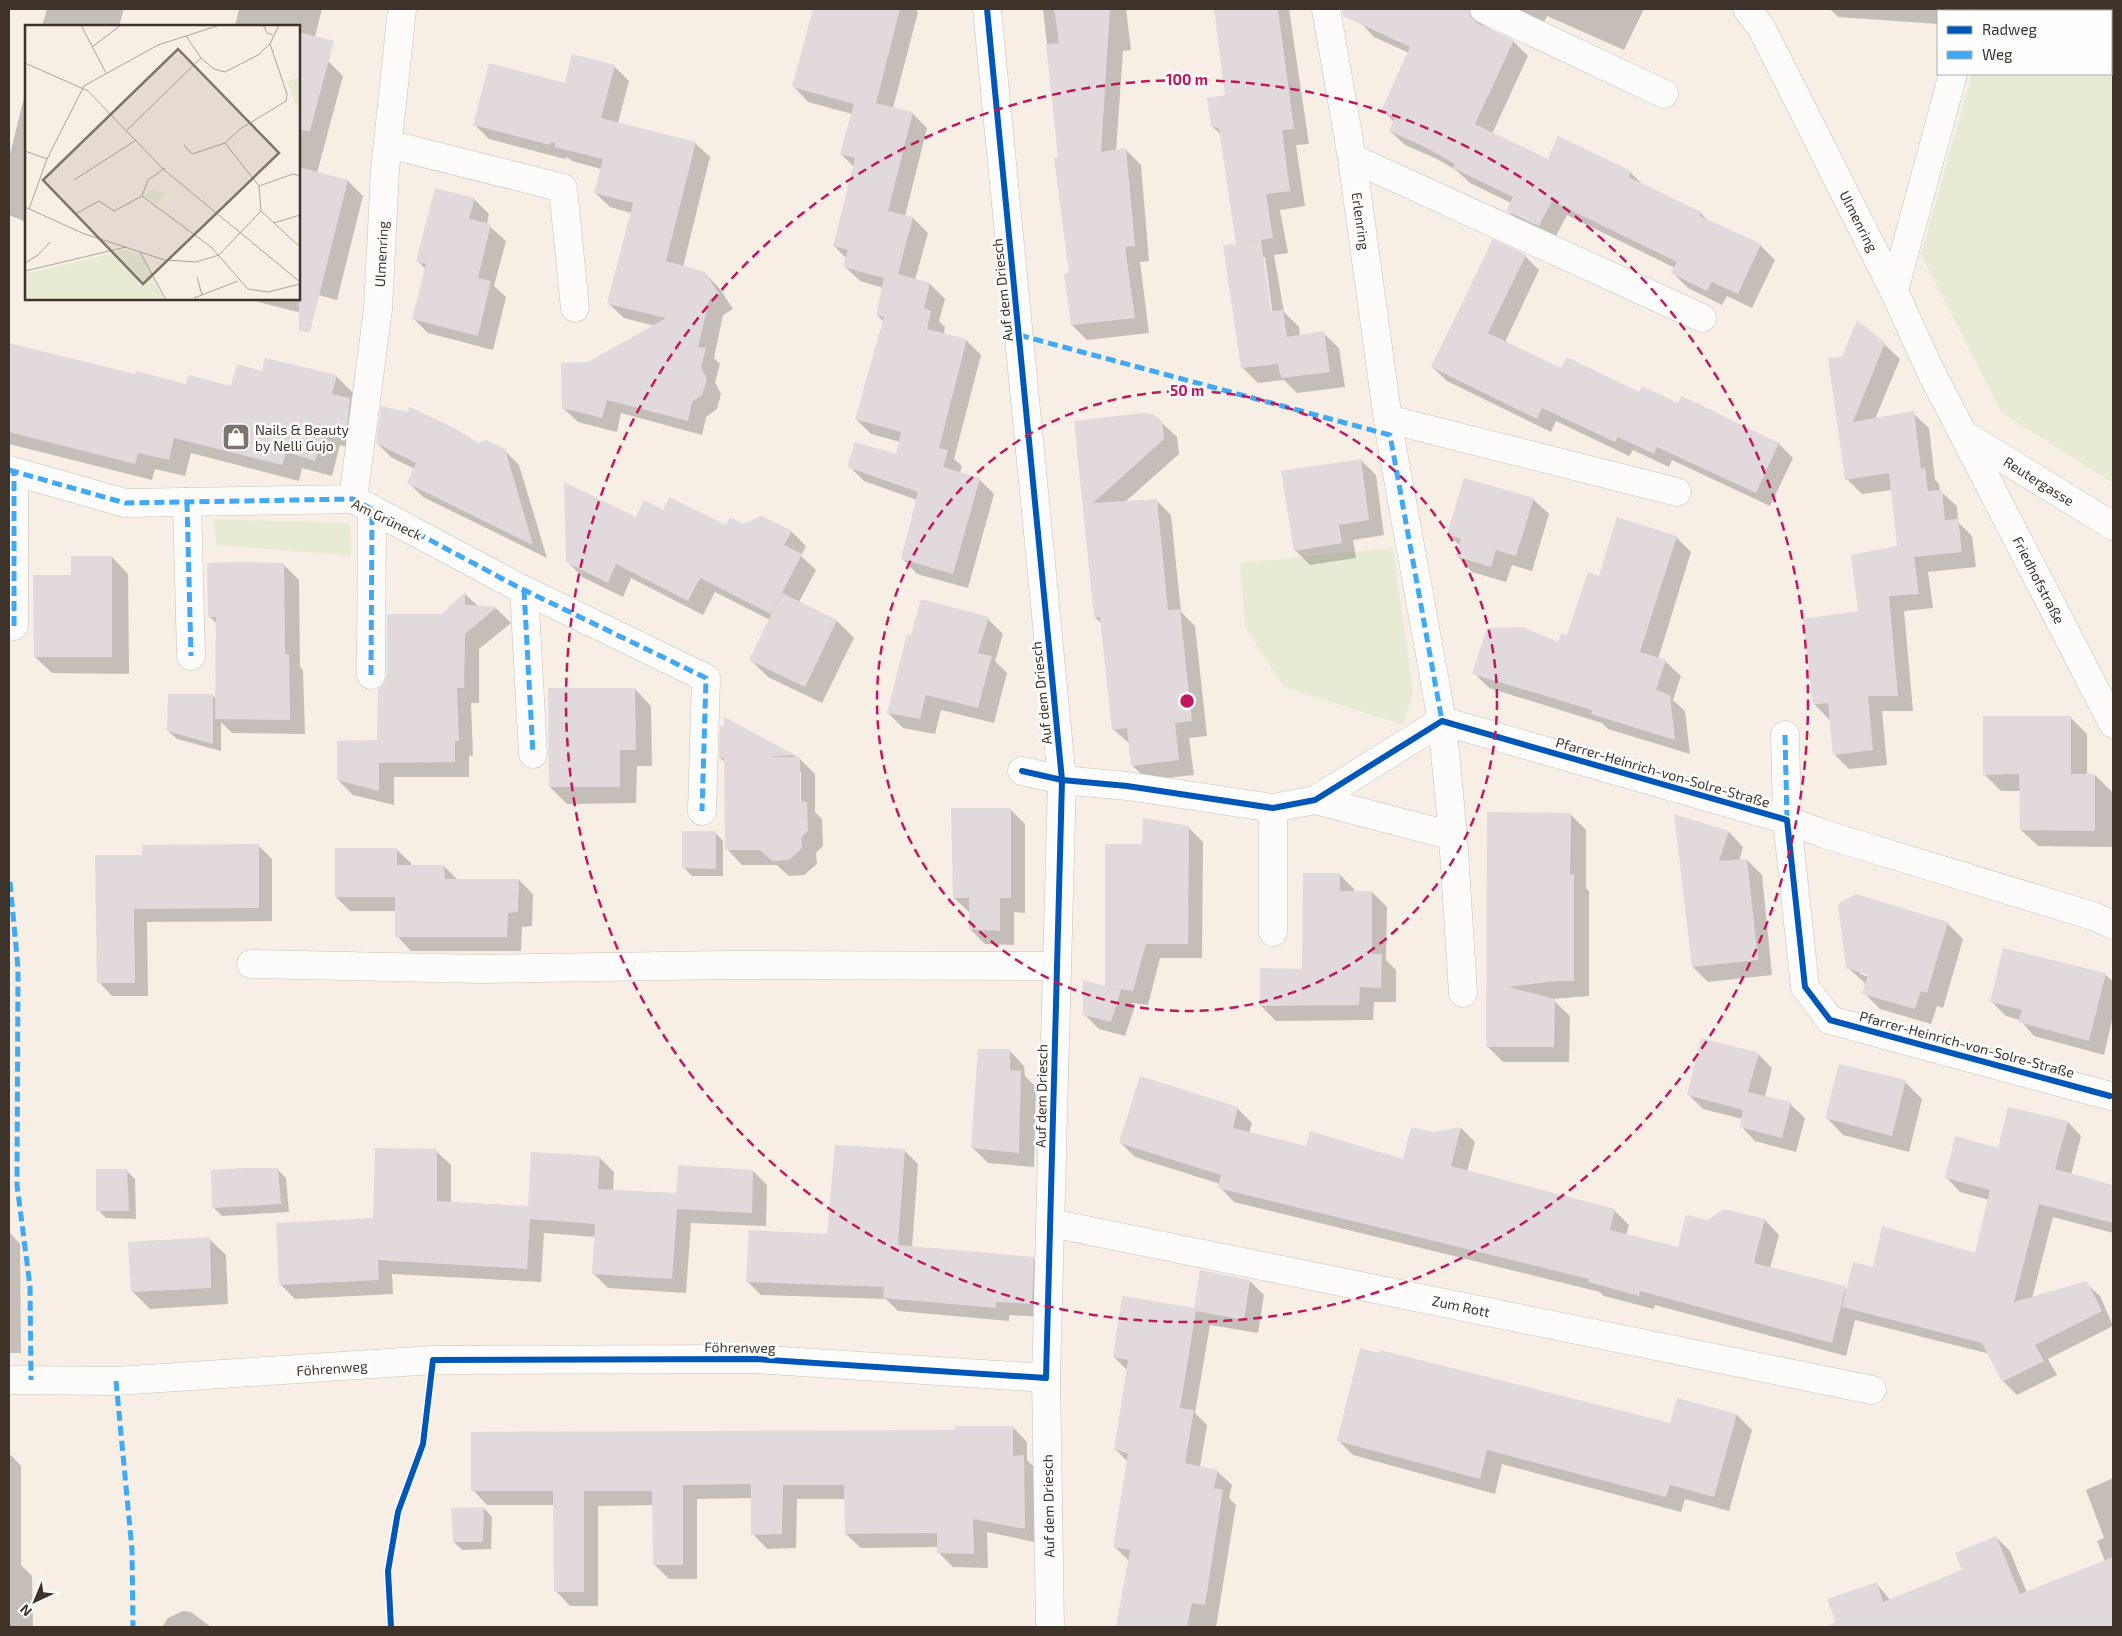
<svg xmlns="http://www.w3.org/2000/svg" width="2122" height="1636" viewBox="0 0 2122 1636" font-family="'Exo 2',sans-serif">
	<rect width="100%" height="100%" fill="#f7eee6"/>
	<g fill="#e8ebd4">
		<polygon points="1990,9 2113,9 2113,483 2002,413 1921,255 1972,74 2111,74 2111,11 1990,11"/>
		<polygon points="214,519 350,523 351,556 216,545"/>
		<polygon points="1393,548 1413,693 1403,725 1284,687 1245,627 1240,563"/>
	</g>
	<g fill="#0003" fill-rule="evenodd">
		<polygon points="47,9 124,9 119,26 42,26"/>
		<polygon points="239,9 322,9 310,56 328,61 343,76 317,173 348,181 363,196 337,300 315,294 310,315 258,302 254,299 299,299 299,26 235,26"/>
		<polygon points="814,9 915,9 918,12 893,108 912,113 927,128 905,216 913,218 928,233 915,280 930,284 945,299 939,321 945,327 944,334 966,340 981,355 954,459 962,466 960,473 979,479 994,494 968,588 917,574 903,559 917,500 864,481 849,466 897,455 900,442 871,434 856,419 884,322 877,315 883,288 860,281 845,267 847,259 834,246 854,167 841,154 852,114 808,102 794,87"/>
		<polygon points="1043,9 1126,9 1131,50 1123,51 1116,151 1126,150 1141,165 1149,261 1140,262 1149,333 1087,340 1072,325 1070,274 1060,158"/>
		<path d="M1215,9H1289L1309,144L1296,145L1305,206L1280,210L1288,253L1274,255L1284,312L1299,327L1300,336L1323,333L1339,348L1345,387L1297,393L1284,380L1258,383L1242,367L1237,245L1221,135L1212,126L1227,96ZM1262,257H1265L1273,317L1271,318Z"/>
		<polygon points="1366,9 1411,9 1440,23 1446,9 1495,9 1484,17 1483,25 1513,41 1528,56 1492,134 1548,160 1630,172 1644,186 1701,213 1708,221 1760,245 1775,260 1752,308 1727,296 1722,305 1688,288 1673,273 1675,268 1567,215 1554,240 1522,226 1508,211 1511,203 1470,183 1457,171 1439,160 1405,145 1390,131 1394,122 1383,111 1409,53 1374,37 1360,22"/>
		<polygon points="1505,9 1644,9 1624,50 1547,16 1542,26"/>
		<polygon points="1830,9 1955,9 1955,11 1938,11 1938,24 1838,17"/>
		<polygon points="614,66 629,81 618,123 695,143 710,157 683,267 705,273 720,289 733,309 723,315 714,358 720,364 715,382 721,394 717,409 706,417 702,435 621,413 617,432 578,422 563,408 589,363 655,326 624,318 609,304 631,213 610,207 595,193 601,169 572,161 567,157 565,159 489,139 474,124 566,84"/>
		<polygon points="26,90 26,222 9,215 9,158"/>
		<polygon points="474,199 489,214 487,224 506,241 494,286 506,297 493,350 428,333 413,318 426,270 418,261"/>
		<polygon points="1525,256 1539,270 1505,342 1562,370 1678,405 1683,398 1779,444 1793,458 1770,506 1672,460 1669,467 1633,450 1629,456 1556,421 1551,432 1447,381 1432,367"/>
		<polygon points="9,344 136,376 187,385 232,387 263,372 336,376 353,393 351,401 367,416 359,451 340,445 332,476 302,468 299,481 191,453 185,476 155,469 152,480 9,444"/>
		<polygon points="1884,344 1900,359 1875,419 1913,413 1929,428 1935,480 1939,484 1940,491 1957,506 1958,522 1972,536 1976,567 1928,572 1933,608 1904,611 1913,711 1882,711 1887,765 1849,769 1834,754 1830,720 1815,705 1859,613 1899,548 1892,490 1862,494 1847,479 1843,358"/>
		<polygon points="1076,422 1161,422 1177,437 1179,454 1125,502 1156,500 1171,515 1181,612 1195,626 1207,736 1189,738 1194,775 1147,780 1132,765 1130,744 1113,729 1102,624 1095,617"/>
		<polygon points="377,443 478,444 504,450 519,465 547,558 423,497 408,482 415,469 392,458"/>
		<polygon points="1361,460 1376,475 1384,535 1353,540 1356,558 1310,565 1295,550"/>
		<polygon points="1533,499 1549,514 1532,571 1512,565 1506,582 1472,572 1457,556 1460,546 1448,534"/>
		<polygon points="664,511 726,526 743,525 762,517 792,532 806,546 801,556 816,570 799,602 837,621 854,638 822,703 768,677 751,660 770,620 715,592 703,615 631,578 623,597 582,577 567,561 637,519"/>
		<polygon points="1676,537 1691,552 1658,659 1665,661 1681,676 1673,700 1685,711 1690,754 1608,729 1602,723 1489,688 1474,673 1559,644 1568,637 1600,577"/>
		<polygon points="112,557 128,574 129,674 52,673 35,657 72,576"/>
		<polygon points="284,565 299,580 300,667 303,670 305,734 232,733 221,722 221,751 177,739 168,731 212,695 217,700 218,625 209,616"/>
		<polygon points="465,594 479,607 497,609 511,623 479,649 479,703 471,703 473,755 469,756 469,777 394,777 394,805 353,795 338,780 378,741 442,615"/>
		<polygon points="988,619 1003,634 995,661 1007,673 994,723 941,710 935,734 903,728 888,713"/>
		<polygon points="635,689 651,706 652,766 637,766 636,803 567,804 550,787"/>
		<polygon points="2070,717 2087,734 2087,775 2095,775 2112,792 2112,847 2038,846 2021,830 2021,791 2001,791 1984,774"/>
		<path d="M725,719L799,758L815,774V812L822,819L823,846L816,853L817,864L804,875L789,876L777,865H742L727,849L726,763L720,758ZM799,772H801V808H799Z"/>
		<polygon points="1010,809 1025,824 1025,913 1014,912 1014,945 985,944 970,929 970,913 954,898"/>
		<polygon points="1488,814 1570,814 1586,830 1586,888 1589,891 1589,996 1552,999 1570,1016 1569,1062 1503,1062 1487,1046"/>
		<polygon points="1676,816 1729,832 1743,847 1739,861 1747,860 1762,875 1772,975 1708,982 1693,967"/>
		<polygon points="1189,828 1203,842 1202,958 1160,958 1148,1005 1131,1003 1135,1006 1125,1036 1099,1029 1084,1014 1107,988 1144,845"/>
		<polygon points="715,832 723,841 723,876 692,876 684,868"/>
		<polygon points="258,845 272,859 272,921 147,922 148,996 112,996 99,982 143,856"/>
		<polygon points="396,849 411,863 411,866 444,866 458,880 519,880 533,894 532,926 522,927 521,951 411,951 397,936 396,911 350,911 336,897"/>
		<polygon points="1339,874 1354,889 1354,892 1372,892 1387,907 1386,960 1396,970 1396,1002 1374,1002 1373,1020 1276,1021 1261,1006 1304,970"/>
		<path d="M1856,896L1948,924L1963,939L1943,1008L1937,1006L1931,1024L1880,1009L1864,993L1866,984L1847,967ZM1860,971L1874,975L1873,978L1860,974Z"/>
		<polygon points="9,940 10,1050 9,1050"/>
		<polygon points="2105,974 2113,982 2113,1016 2104,1055 2034,1036 2020,1020 2006,1016 1992,1002"/>
		<polygon points="1009,1050 1024,1066 1025,1076 1036,1087 1034,1167 988,1163 972,1147"/>
		<polygon points="1758,1054 1772,1068 1765,1097 1790,1104 1805,1118 1796,1152 1755,1141 1741,1126 1743,1119 1703,1109 1689,1095"/>
		<polygon points="1905,1082 1922,1099 1909,1152 1843,1135 1827,1118"/>
		<polygon points="1237,1108 1252,1123 1249,1133 1307,1148 1403,1160 1434,1133 1461,1128 1475,1142 1467,1172 1614,1210 1629,1225 1626,1235 1679,1248 1708,1222 1765,1220 1779,1235 1770,1268 1847,1290 1874,1269 1976,1254 1989,1200 1960,1192 1947,1178 1999,1150 2068,1122 2081,1136 2071,1175 2113,1186 2113,1233 2053,1217 2032,1298 2086,1283 2100,1296 2113,1326 2048,1359 2057,1375 2017,1395 2003,1381 1990,1354 1855,1320 1846,1356 1655,1305 1654,1309 1604,1296 1600,1292 1234,1202 1220,1187 1220,1184 1135,1157 1121,1143"/>
		<polygon points="9,1134 10,1233 20,1244 21,1353 9,1353"/>
		<polygon points="904,1150 918,1164 912,1248 1033,1258 1047,1271 1045,1317 1009,1315 1009,1321 898,1311 886,1299 761,1295 747,1281 829,1235"/>
		<polygon points="436,1151 451,1165 451,1203 529,1207 599,1157 614,1172 613,1191 677,1194 753,1171 767,1185 766,1226 691,1223 686,1293 608,1288 593,1273 596,1237 544,1233 541,1282 392,1274 393,1294 295,1299 281,1285 278,1224 374,1219"/>
		<polygon points="278,1170 286,1178 289,1212 222,1216 214,1208"/>
		<polygon points="127,1171 135,1179 136,1219 106,1218 98,1210"/>
		<polygon points="209,1239 226,1255 228,1304 150,1309 133,1292"/>
		<polygon points="1250,1281 1264,1295 1258,1333 1210,1325 1195,1413 1207,1425 1200,1467 1217,1471 1232,1485 1229,1498 1236,1505 1216,1627 1117,1627 1129,1561 1114,1546 1128,1462 1116,1450 1128,1371 1114,1357 1195,1309"/>
		<polygon points="1678,1400 1737,1415 1752,1430 1729,1511 1685,1499 1681,1512 1502,1464 1495,1494 1353,1455 1338,1440 1671,1425"/>
		<polygon points="1013,1427 1027,1442 1027,1460 1038,1471 1039,1543 987,1532 988,1568 953,1567 939,1553 939,1547 861,1548 846,1534 846,1499 797,1499 796,1548 767,1549 753,1534 752,1498 697,1499 697,1579 669,1579 654,1564 653,1505 598,1506 598,1606 570,1606 556,1591 554,1505 487,1505 473,1490 956,1431"/>
		<polygon points="9,1453 21,1466 21,1565 32,1576 33,1627 9,1627"/>
		<polygon points="2113,1478 2113,1627 1839,1627 1829,1600 1876,1583 1891,1601 1964,1571 1996,1537 2010,1551 2027,1593 2105,1561 2097,1541 2104,1538 2086,1490"/>
		<polygon points="484,1508 492,1517 491,1549 462,1550 454,1542"/>
		<polygon points="183,1611 191,1612 211,1627 162,1627 168,1618"/>
	</g>
	<g fill="#e2d9dc">
		<polygon points="813,9 900,9 876,103 913,112 888,211 913,217 898,274 930,283 924,308 931,311 927,329 967,339 939,448 948,450 943,467 980,478 953,574 901,559 918,492 847,467 855,442 896,454 901,432 855,419 884,317 876,315 884,278 843,267 848,250 833,246 855,158 840,154 854,104 792,87"/>
		<polygon points="1054,9 1110,9 1101,152 1126,148 1135,246 1125,247 1135,318 1071,325 1064,273 1069,273 1054,158 1058,157 1046,44 1059,43"/>
		<polygon points="1214,9 1278,9 1294,129 1282,130 1290,191 1266,194 1273,238 1240,243 1261,240 1271,311 1283,310 1287,337 1324,331 1330,372 1281,378 1278,364 1241,368 1223,245 1236,244 1219,129 1211,126 1207,98 1225,95"/>
		<polygon points="1342,9 1469,9 1471,17 1477,23 1514,40 1475,124 1548,159 1558,136 1631,171 1629,177 1701,212 1700,216 1761,244 1738,294 1712,282 1707,291 1671,273 1677,262 1552,201 1539,226 1506,211 1513,197 1453,168 1455,164 1423,146 1389,131 1395,118 1381,111 1410,47 1343,16"/>
		<polygon points="299,32 334,41 310,131 299,130"/>
		<polygon points="572,54 615,65 601,118 696,142 666,261 705,272 719,294 709,300 698,347 706,348 701,367 707,379 702,395 692,402 688,421 607,400 602,418 562,408 561,363 588,362 666,318 607,304 633,203 594,193 603,159 555,147 555,143 551,142 550,145 473,125 489,63 565,83"/>
		<polygon points="299,167 348,180 310,332 299,331"/>
		<polygon points="435,188 475,198 469,219 491,224 478,278 491,281 478,336 412,319 426,264 416,262"/>
		<polygon points="1493,239 1526,255 1488,333 1561,368 1567,357 1639,392 1642,386 1678,403 1682,396 1779,443 1756,493 1657,447 1654,454 1618,437 1615,442 1542,408 1537,419 1431,367"/>
		<polygon points="1857,320 1885,343 1853,422 1914,411 1921,469 1925,468 1928,491 1942,490 1945,520 1958,519 1962,552 1914,557 1919,594 1889,596 1898,696 1868,696 1873,750 1833,755 1828,703 1813,705 1803,619 1858,611 1851,555 1897,546 1889,473 1845,480 1828,358 1842,357"/>
		<polygon points="9,343 135,374 136,371 186,384 188,375 231,386 237,364 262,371 265,358 337,375 332,394 350,398 347,428 345,427 343,435 324,430 315,461 286,452 282,465 174,438 169,460 138,453 135,464 9,432"/>
		<polygon points="381,406 407,412 410,407 456,429 478,443 486,440 505,449 533,545 407,483 416,463 376,443"/>
		<polygon points="1142,413 1153,414 1162,421 1164,439 1093,503 1157,499 1168,610 1180,609 1192,721 1175,723 1179,760 1131,766 1127,728 1112,730 1100,617 1094,617 1074,421"/>
		<polygon points="1361,459 1369,520 1339,525 1342,543 1294,551 1281,471"/>
		<polygon points="1464,478 1534,498 1516,556 1496,550 1491,567 1455,556 1461,539 1447,534"/>
		<polygon points="564,482 636,517 644,500 663,510 669,497 726,525 730,517 743,524 762,516 792,531 784,545 802,554 771,614 700,578 688,601 616,564 608,583 566,562"/>
		<polygon points="1617,517 1677,536 1640,652 1666,660 1656,690 1670,695 1675,740 1591,714 1592,710 1472,674 1487,628 1523,627 1558,642 1561,633 1567,635 1588,572 1599,576"/>
		<polygon points="71,556 112,556 112,657 34,657 33,575 71,575"/>
		<polygon points="233,562 284,563 285,654 289,654 290,720 215,719 216,617 208,617 207,563"/>
		<polygon points="465,592 465,605 497,607 465,634 464,688 457,688 459,741 455,741 455,762 379,763 379,791 337,780 337,741 377,740 378,689 384,683 387,675 387,614 442,614"/>
		<polygon points="782,593 837,620 805,687 749,660"/>
		<polygon points="921,599 989,617 978,653 992,656 978,708 926,695 920,719 887,713 907,635 911,635"/>
		<polygon points="548,688 635,688 636,750 620,750 620,787 549,787"/>
		<polygon points="168,694 213,694 213,744 167,731"/>
		<polygon points="1983,716 2071,716 2071,774 2095,774 2095,831 2020,830 2019,774 1983,775"/>
		<polygon points="724,717 795,755 766,757 800,757 800,801 807,802 808,830 801,838 802,848 789,860 772,861 760,850 725,850 724,758 719,758 720,726 724,726"/>
		<polygon points="951,808 1011,808 1011,898 1000,898 1000,931 969,929 969,898 953,898"/>
		<polygon points="1487,812 1571,813 1570,875 1574,874 1574,981 1555,981 1508,987 1555,999 1554,1047 1486,1047"/>
		<polygon points="1674,814 1729,831 1719,861 1747,859 1758,960 1692,967"/>
		<polygon points="1143,818 1189,826 1188,944 1146,944 1133,991 1111,988 1121,990 1111,1022 1083,1015 1083,980 1105,986 1105,844 1142,844"/>
		<polygon points="682,831 716,831 716,869 682,868"/>
		<polygon points="259,844 259,908 134,909 135,983 97,983 95,855 142,855 142,845"/>
		<polygon points="335,848 397,848 397,865 444,865 445,879 519,879 518,912 508,913 507,937 395,937 395,897 335,897"/>
		<polygon points="1303,873 1340,873 1340,891 1372,891 1372,954 1382,954 1381,988 1360,987 1359,1005 1260,1006 1260,968 1302,969"/>
		<polygon points="1856,894 1948,922 1927,993 1921,991 1915,1009 1862,994 1868,975 1846,968 1838,904"/>
		<polygon points="2003,948 2106,973 2089,1041 2018,1022 2022,1010 1990,1002"/>
		<polygon points="1701,1038 1759,1053 1748,1092 1791,1102 1782,1138 1740,1127 1743,1110 1687,1095"/>
		<polygon points="978,1049 1010,1049 1010,1070 1021,1071 1019,1153 971,1148"/>
		<polygon points="1839,1064 1906,1080 1892,1136 1825,1118"/>
		<polygon points="1140,1076 1238,1107 1233,1128 1306,1146 1310,1131 1403,1159 1411,1127 1434,1132 1461,1127 1451,1166 1615,1209 1610,1230 1678,1247 1686,1215 1708,1220 1724,1209 1765,1219 1754,1263 1846,1286 1832,1343 1640,1291 1639,1296 1588,1282 1589,1279 1218,1188 1221,1175 1119,1143"/>
		<polygon points="2008,1107 2068,1121 2055,1169 2113,1185 2113,1223 2039,1204 2014,1302 2087,1281 2102,1311 2035,1345 2044,1361 2002,1382 1982,1343 1842,1307 1853,1262 1873,1267 1882,1226 1975,1253 1990,1190 1945,1178 1955,1136 1998,1148"/>
		<polygon points="835,1145 905,1149 898,1245 1034,1257 1032,1304 996,1302 996,1308 883,1298 884,1287 746,1282 749,1230 827,1234"/>
		<polygon points="375,1148 437,1149 437,1201 528,1206 531,1152 600,1156 598,1189 676,1193 678,1165 753,1170 752,1213 677,1209 672,1279 592,1274 595,1224 530,1219 527,1269 378,1260 379,1280 279,1285 276,1223 373,1218"/>
		<polygon points="247,1168 278,1168 281,1204 212,1208 211,1170"/>
		<polygon points="96,1169 127,1169 129,1211 96,1211"/>
		<polygon points="210,1237 211,1288 131,1292 128,1242"/>
		<polygon points="1200,1270 1250,1280 1244,1320 1196,1311 1180,1408 1194,1410 1185,1463 1218,1470 1214,1488 1223,1490 1205,1605 1192,1603 1187,1627 1116,1627 1130,1550 1113,1547 1128,1453 1114,1450 1128,1360 1113,1357 1122,1296 1194,1308"/>
		<polygon points="1360,1348 1379,1353 1380,1350 1670,1423 1677,1398 1737,1414 1714,1497 1670,1485 1666,1497 1487,1450 1480,1479 1337,1441"/>
		<polygon points="955,1426 1013,1426 1013,1456 1024,1455 1025,1529 973,1519 974,1554 937,1553 937,1533 845,1534 844,1485 783,1485 782,1534 751,1535 751,1484 683,1485 683,1565 653,1565 652,1491 584,1491 584,1592 554,1592 553,1491 471,1491 471,1432 955,1430"/>
		<polygon points="484,1507 483,1542 453,1542 451,1508"/>
		<polygon points="1996,1536 2020,1594 2113,1557 2113,1627 1826,1627 1836,1622 1827,1599 1877,1582 1883,1602 1962,1570 1955,1553"/>
	</g>
	<g fill="none" stroke-linecap="round" stroke-linejoin="round">
		<defs>
			<g id="minor">
				<polyline points="987,9 1062,780 1046,1378 1050,1627"/>
				<polyline points="1326,9 1352,158 1390,435 1442,721 1453,836 1463,993"/>
				<polyline points="1484,9 1664,94"/>
				<polyline points="1747,9 1761,27 1894,291 1930,370 2113,724"/>
				<polyline points="1969,11 1970,9"/>
				<polyline points="388,144 563,188 575,308"/>
				<polyline points="1352,158 1702,318"/>
				<polyline points="1894,291 1953,74"/>
				<polyline points="1388,419 1677,492"/>
				<polyline points="1965,435 2113,526"/>
				<polyline points="9,470 125,503 353,499 516,586 706,678 702,811"/>
				<polyline points="353,499 378,309 385,170 402,9"/>
				<polyline points="187,502 191,656"/>
				<polyline points="524,590 533,754"/>
				<polyline points="14,626 14,472"/>
				<polyline points="371,675 372,509"/>
				<polyline points="1785,735 1787,820 1824,834 2093,916 2113,925"/>
				<polyline points="1022,771 1062,780 1127,786 1273,808 1315,800 1442,721 1787,820 1805,987 1830,1020 2110,1096"/>
				<polyline points="1315,800 1453,836"/>
				<polyline points="1273,808 1273,932"/>
				<polyline points="251,964 481,969 726,965 1057,966"/>
				<polyline points="1051,1223 1872,1390"/>
				<polyline points="9,1380 116,1381 433,1360 755,1359 1046,1378"/>
			</g>
		</defs>
		<use href="#minor" stroke="#c9c1b9" stroke-width="29"/>
		<use href="#minor" stroke="#fefcfb" stroke-width="28"/>
		<g stroke="#3fa9f5" stroke-width="5" stroke-dasharray="10 5" stroke-linecap="butt">
			<polyline points="1019,335 1390,435 1442,721"/>
			<polyline points="9,470 125,503 353,499 516,586 706,678 702,811"/>
			<polyline points="187,502 191,656"/>
			<polyline points="524,590 533,754"/>
			<polyline points="14,626 14,472"/>
			<polyline points="371,675 372,509"/>
			<polyline points="1785,735 1787,820"/>
			<polyline points="10,882 18,968 17,1185 30,1286 31,1380"/>
			<polyline points="116,1381 132,1550 133,1627"/>
		</g>
		<defs>
			<g id="cycleway">
				<polyline points="1022,771 1062,780 1127,786 1273,808 1315,800 1442,721 1787,820 1805,987 1830,1020 2110,1096"/>
				<polyline points="391,1627 388,1571 398,1512 423,1444 433,1360 755,1359 1046,1378 1062,780 987,9"/>
			</g>
		</defs>
		<use href="#cycleway" stroke="#fefefe" stroke-width="9"/>
		<use href="#cycleway" stroke="#0057b8" stroke-width="6"/>
	</g>
	<g fill="none" stroke="#c2185b" stroke-width="2.5" stroke-dasharray="9 6">
		<circle cx="1187" cy="701" r="310"/>
		<circle cx="1187" cy="701" r="621"/>
	</g>
	<defs>
		<symbol id="shop-square" viewBox="-11 -11 22 22"><rect x="-9" y="-9" width="18" height="18" rx="4" fill="#7e746c" stroke="#fefefe"/><path d="M-5-2.5h2.3a2.7 3.5 0 0 1 5.4 0H5L5.5 6h-11ZM-1.5-2.5h3a1.5 2.3 0 0 0-3 0Z" fill="#fff"/></symbol>
	</defs>
	<g fill-rule="evenodd">
		<use href="#shop-square" x="220" y="421" width="32" height="32"/>
	</g>
	<g text-anchor="middle" dominant-baseline="central" stroke-width="5" stroke-linejoin="round" paint-order="stroke">
		<g font-size="14" fill="#3d332a" stroke="#fefefe">
			<text transform="translate(1361 221) rotate(82)">Erlenring</text>
			<text transform="translate(1859 221) rotate(63)">Ulmenring</text>
			<text transform="translate(381 254) rotate(-87)">Ulmenring</text>
			<text transform="translate(1002 290) rotate(-96)">Auf dem Driesch</text>
			<text transform="translate(2039 481) rotate(32)">Reutergasse</text>
			<text transform="translate(387 519) rotate(26)">Am Grüneck</text>
			<text transform="translate(2039 580) rotate(63)">Friedhofstraße</text>
			<text transform="translate(1041 693) rotate(-96)">Auf dem Driesch</text>
			<text transform="translate(1663 772) rotate(16)">Pfarrer-Heinrich-von-Solre-Straße</text>
			<text transform="translate(1967 1044) rotate(15)">Pfarrer-Heinrich-von-Solre-Straße</text>
			<text transform="translate(1041 1096) rotate(-89)">Auf dem Driesch</text>
			<text transform="translate(1461 1306) rotate(12)">Zum Rott</text>
			<text transform="translate(740 1347) rotate(1)">Föhrenweg</text>
			<text transform="translate(332 1368) rotate(-4)">Föhrenweg</text>
			<text transform="translate(1048 1506) rotate(-91)">Auf dem Driesch</text>
		</g>
		<g font-size="14" fill="#3d332a" stroke="#fefefe" text-anchor="start">
			<text x="255" y="429">Nails &amp; Beauty<tspan x="255" dy="16">by Nelli Gujo</tspan></text>
		</g>
	</g>
	<g transform="translate(25 25)">
		<rect width="275" height="275" fill="#f7eee6"/>
		<path d="M275,51V89L262,57ZM130,164L140,169L131,179L120,169ZM101,225L116,230L139,275H0V249Z" fill="#e8ebd4"/>
		<path fill="none" stroke="#ada39b" stroke-width="1" d="M56,0L81,48M238,0L242,8L248,10M161,11L176,33L189,44L200,47L233,30L245,19L254,0M67,22L96,0M0,38L63,66L138,144L275,257M102,105L176,33M159,120L167,129L200,118L215,104L261,76L262,69L245,19M0,126L22,134M49,155L111,115M234,161L268,149L275,151M117,171L186,222L223,264L243,267L275,259M0,182L57,208L140,235L171,237L194,230L236,186L234,161L200,118M4,184L22,134L59,61L133,20L195,0M236,186L275,222M52,188L74,176L89,186L117,171L123,155L140,143M249,198L275,190M115,227L141,275M0,238L13,230L25,217M0,246L101,222M172,252L177,270M169,273L213,256"/>
		<path fill="#7e746c" fill-opacity="0.15" stroke="#7e746c" stroke-width="2.5" d="M153,24L254,128L118,259L18,155Z"/>
		<rect width="275" height="275" fill="none" stroke="#3d332a" stroke-width="2.5"/>
	</g>
	<circle cx="1187" cy="701" r="8" fill="#c2185b" stroke="#fefefe" stroke-width="2.5"/>
	<g font-size="15" text-anchor="middle" font-weight="bold" fill="#c2185b" stroke="#fefefe" stroke-width="5" stroke-linejoin="round" paint-order="stroke">
		<text x="1187" y="85">100 m</text>
		<text x="1187" y="396">50 m</text>
	</g>
	<rect width="2122" height="1636" fill="none" stroke="#3d332a" stroke-width="20"/>
	<rect x="1937" y="10" width="175" height="65" fill="#fefefe" stroke="#b1ada9"/>
	<rect x="1947" y="26" width="25" height="8" fill="#0057b8" stroke="#b1ada9"/>
	<text x="1982" y="35" font-size="15" fill="#3d332a">Radweg</text>
	<rect x="1947" y="51" width="25" height="8" fill="#3fa9f5" stroke="#b1ada9"/>
	<text x="1982" y="60" font-size="15" fill="#3d332a">Weg</text>
	<g transform="translate(35 1601) rotate(224)" stroke="#fefefe" stroke-width="4" paint-order="stroke">
	<path d="M0-4L9 19L0 12L-9 19Z" fill="#3d332a"/>
	<text y="-8" font-size="14" font-weight="bold" text-anchor="middle" fill="#3d332a">N</text>
	</g>
</svg>
